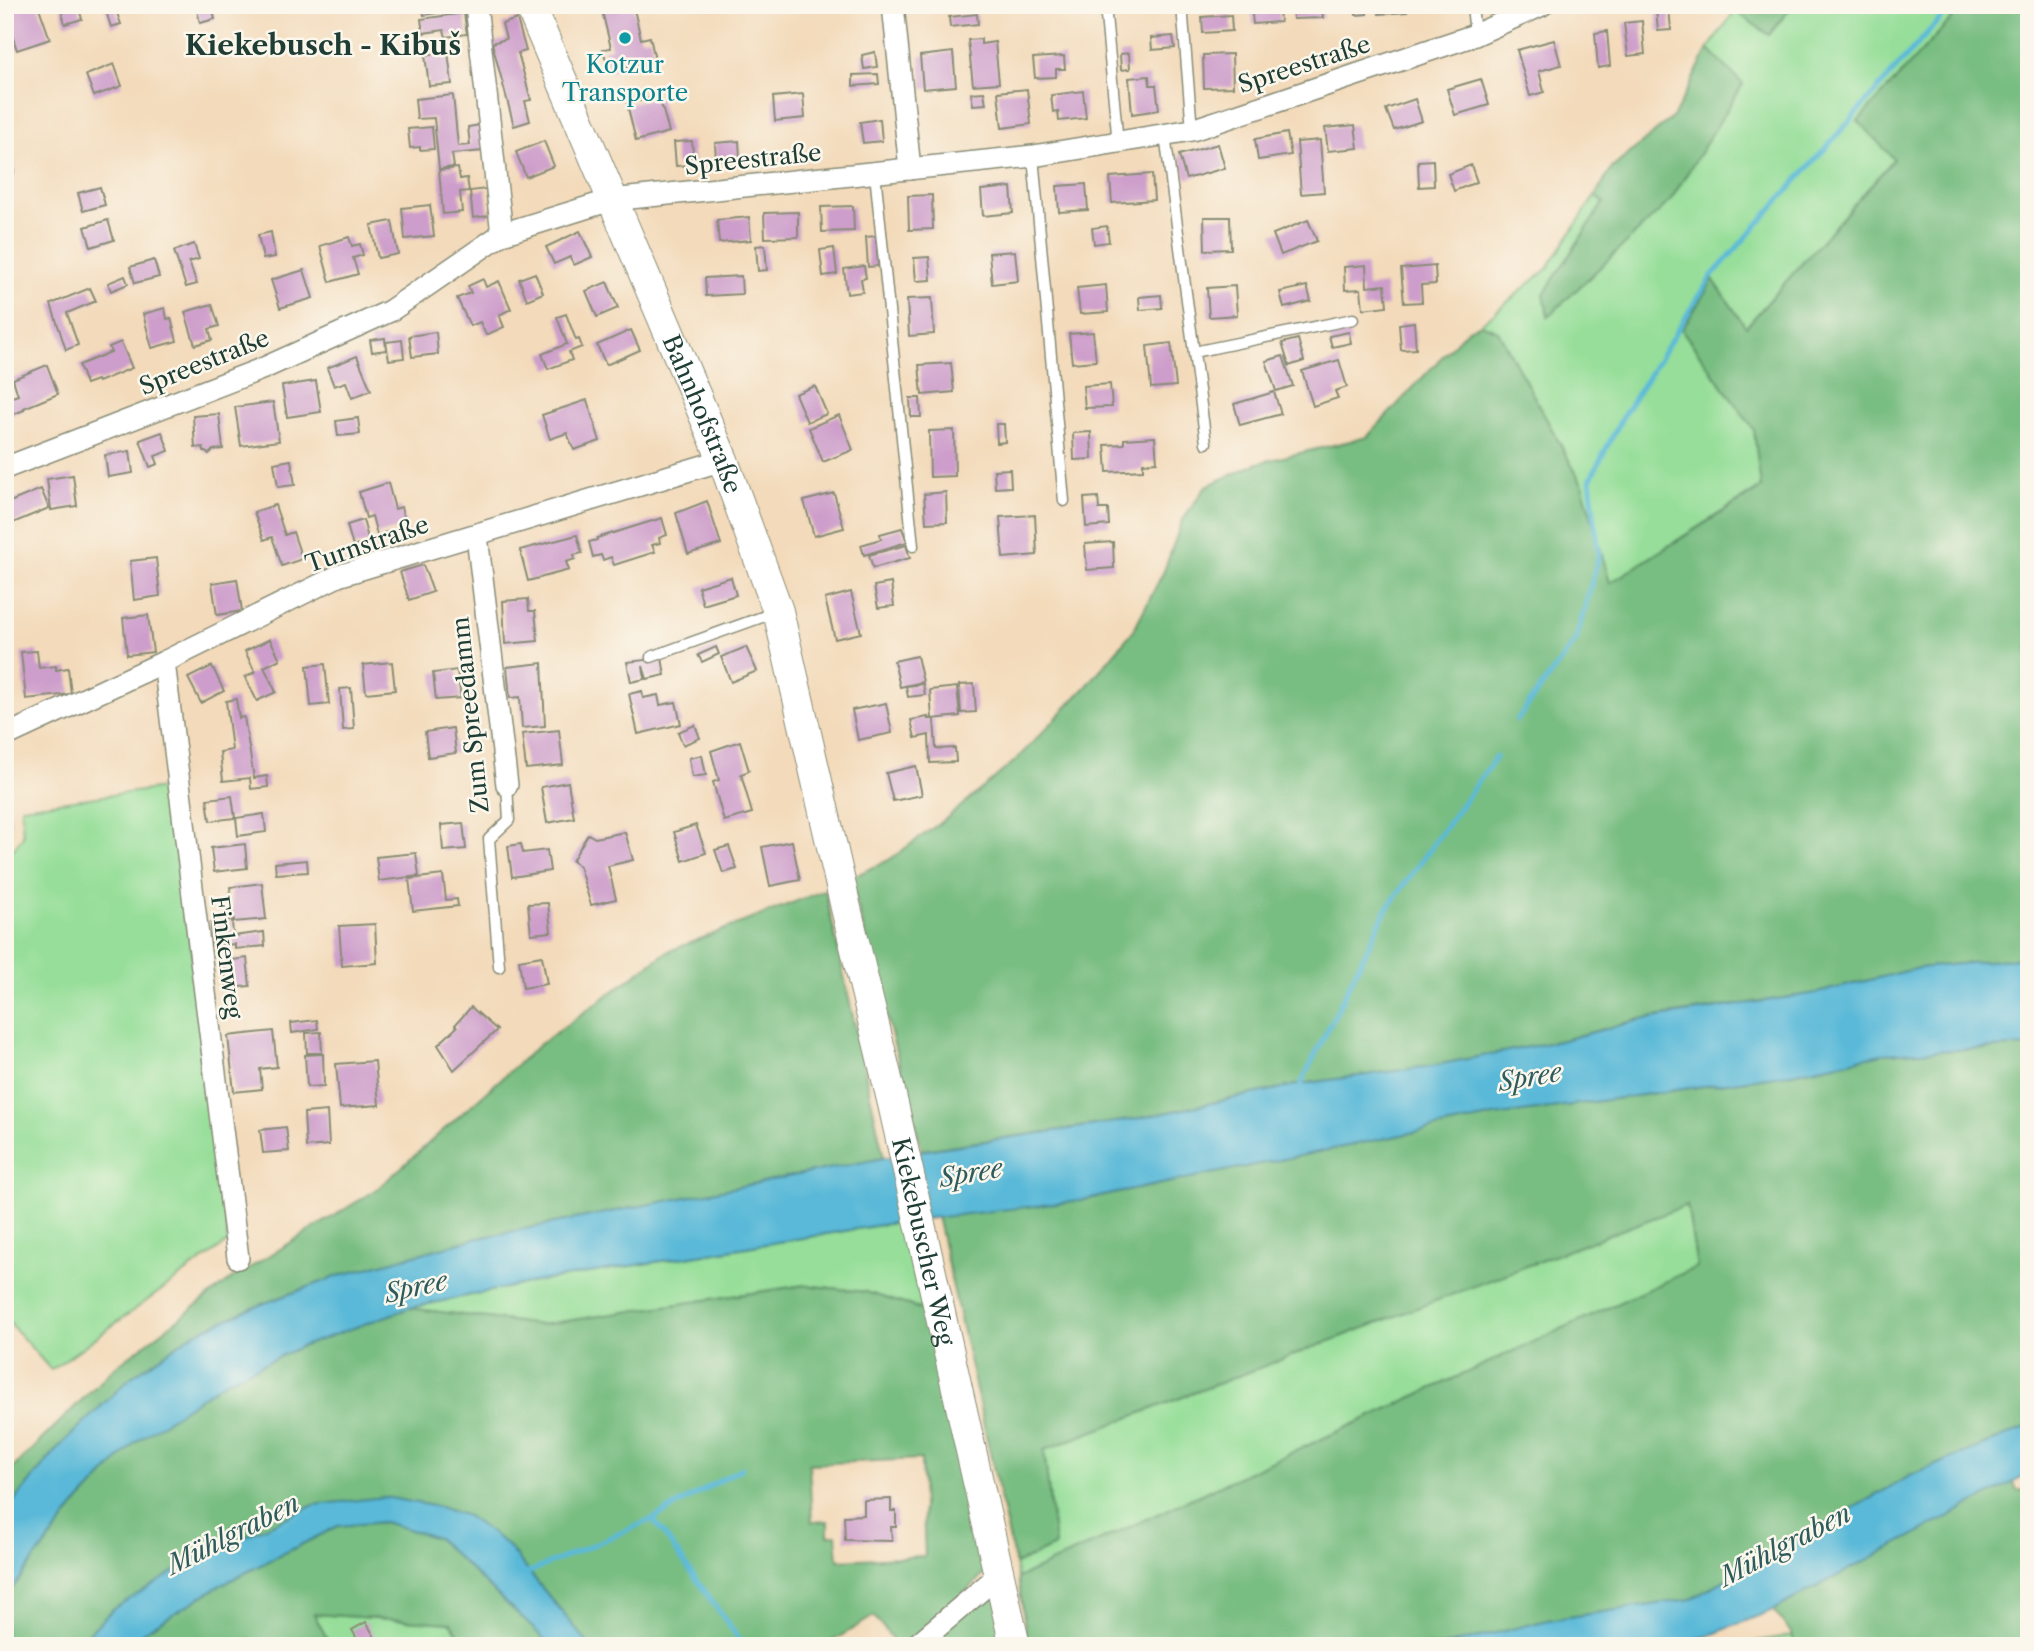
<svg xmlns="http://www.w3.org/2000/svg" width="2034" height="1651" viewBox="0 0 2034 1651" font-family="'Libre Caslon Text',serif">
	<rect width="100%" height="100%" fill="#fbf7ec"/>
	<filter id="ink" filterUnits="userSpaceOnUse"><feTurbulence type="fractalNoise" baseFrequency=".0143" numOctaves="2"/><feDisplacementMap in="SourceGraphic" scale="14" xChannelSelector="R" yChannelSelector="G"/><feConvolveMatrix kernelMatrix="1 2 1 2 8 2 1 2 1" color-interpolation-filters="sRGB"/></filter>
	<filter id="wash" filterUnits="userSpaceOnUse"><feTurbulence type="fractalNoise" baseFrequency=".00686" numOctaves="4" result="noise"/><feDisplacementMap in="SourceGraphic" scale="28" xChannelSelector="R" yChannelSelector="G"/><feGaussianBlur stdDeviation="1.57" result="paint"/><feColorMatrix in="noise" values="0 0 0 0 0 0 0 0 0 0 0 0 0 0 0 0 0 1.4 0 .05"/><feComposite in="paint" operator="in"/></filter>
	<g filter="url(#wash)">
		<rect width="100%" height="100%" fill="#f3daba"/>
		<g fill="#96de99" stroke="#5a8e66" stroke-width="2">
			<polygon points="1793,5 1957,5 1956,15 1858,121 1895,158 1745,328 1682,330 1754,430 1761,487 1610,583 1582,484 1498,331 1481,324 1547,269 1595,196 1604,202 1544,294 1743,85 1708,49 1735,11 1769,35"/>
			<polygon points="171,787 228,1242 51,1370 5,1318 5,860 23,836 21,807"/>
			<polygon points="1687,1204 1697,1267 1018,1578 1015,1564 1055,1546 1044,1450"/>
			<polygon points="899,1222 924,1310 866,1292 805,1285 540,1325 409,1308 534,1282"/>
			<polygon points="313,1614 451,1623 467,1646 331,1646"/>
			<polygon points="1793,1635 1793,1646 1729,1646"/>
		</g>
		<g fill="#78bd81" stroke="#4c7d5a" stroke-width="2" fill-rule="evenodd">
			<polygon points="1739,5 1793,5 1769,35 1735,11"/>
			<polygon points="1957,5 2029,5 2029,957 1919,968 1817,993 1640,1019 1559,1041 1431,1066 1301,1084 1135,1119 922,1150 850,878 889,860 948,817 1015,761 1086,687 1133,631 1164,571 1182,521 1206,486 1258,463 1367,437 1468,329 1481,324 1498,331 1582,484 1610,583 1761,488 1754,430 1682,330 1713,279 1746,327 1894,159 1858,121 1955,15"/>
			<polygon points="1708,49 1743,84 1670,201 1548,317 1544,294 1604,202 1595,196 1611,169 1674,116"/>
			<polygon points="825,890 884,1158 474,1239 338,1276 252,1308 193,1334 130,1378 58,1448 5,1512 5,1476 115,1367 233,1278 376,1190 539,1045 667,952"/>
			<polygon points="2029,1046 2029,1426 1912,1475 1691,1599 1549,1620 1443,1646 1028,1646 1018,1578 1697,1267 1687,1205 1044,1450 1055,1546 1015,1564 937,1216 1078,1201 1494,1116 1782,1075 1882,1054"/>
			<path d="M805,1285L866,1292L924,1310L989,1570L907,1646H898L874,1616L824,1646H590L505,1543L467,1516L439,1507L384,1497L113,1609L76,1646H5V1598L75,1506L134,1443L224,1382L300,1347L409,1308L540,1325ZM921,1459L925,1556L838,1560L836,1535H828V1521L812,1522L809,1464Z"/>
			<polygon points="2013,1481 2017,1491 2029,1489 2029,1646 1793,1646 1793,1635 1773,1610"/>
			<polygon points="384,1522 437,1538 552,1646 467,1646 451,1623 314,1614 331,1646 267,1646 253,1640 180,1646 131,1646 143,1632 221,1585 338,1526"/>
			<polygon points="994,1587 1009,1646 939,1646 936,1635"/>
		</g>
		<g fill="#5ab9d8" stroke="#3c7b86" stroke-width="2">
			<polygon points="2029,957 2029,1046 1882,1054 1782,1075 1494,1116 1078,1201 899,1222 534,1282 409,1308 300,1347 224,1382 134,1443 75,1506 5,1598 5,1512 58,1448 130,1378 193,1334 252,1308 338,1276 474,1239 919,1151 1136,1119 1301,1084 1431,1066 1559,1041 1640,1020 1817,993 1919,968"/>
			<polygon points="2029,1426 2029,1474 1773,1610 1708,1636 1657,1646 1444,1646 1548,1620 1691,1599 1912,1475"/>
			<polygon points="384,1497 439,1507 467,1516 505,1543 590,1646 552,1646 437,1538 384,1522 338,1526 221,1585 143,1632 131,1646 76,1646 113,1609 199,1557 314,1505"/>
		</g>
		<g fill="none" stroke-linecap="round" stroke-linejoin="round">
			<g stroke="#5ab9d8" stroke-width="5">
				<polyline points="1517,720 1576,640 1599,555 1590,480 1623,416 1711,277 1947,11 1948,5"/>
				<polyline points="1301,1084 1386,910 1496,757"/>
				<polyline points="653,1519 744,1646"/>
				<polyline points="525,1574 653,1519 742,1468"/>
			</g>
		</g>
		<g id="blocks">
			<g fill="#cd9ecb">
				<polygon points="29,5 38,5 50,39 17,50 5,14"/>
				<polygon points="60,5 78,5 82,19 65,24"/>
				<polygon points="104,5 114,5 121,24 111,27"/>
				<polygon points="422,5 449,5 449,11 424,15"/>
				<polygon points="626,5 633,5 641,39 650,37 655,60 609,71 603,49 611,48 602,11"/>
				<polygon points="1251,5 1279,5 1280,22 1253,24"/>
				<polygon points="1292,5 1322,5 1323,18 1293,19"/>
				<polygon points="1355,5 1367,5 1367,14 1356,15"/>
				<polygon points="1378,5 1406,5 1407,12 1379,14"/>
				<polygon points="212,6 215,19 200,23 197,10"/>
				<polygon points="1669,8 1671,30 1658,31 1656,9"/>
				<polygon points="464,13 467,34 446,37 444,30 423,33 421,19"/>
				<polygon points="977,14 978,24 950,27 949,17"/>
				<polygon points="1231,15 1232,31 1203,33 1202,17"/>
				<polygon points="517,19 526,51 518,53 531,100 525,101 530,121 514,126 492,43 506,39 502,24"/>
				<polygon points="1642,21 1645,54 1628,56 1624,23"/>
				<polygon points="1607,31 1610,66 1598,68 1595,33"/>
				<polygon points="1173,36 1175,48 1152,50 1151,38"/>
				<polygon points="981,39 981,44 995,42 999,83 973,85 968,40"/>
				<polygon points="1554,40 1561,65 1539,71 1544,92 1530,96 1517,50"/>
				<polygon points="448,52 452,84 429,86 425,55"/>
				<polygon points="875,52 877,67 864,69 862,55"/>
				<polygon points="953,52 956,86 923,89 920,56"/>
				<polygon points="1129,53 1130,69 1121,70 1120,54"/>
				<polygon points="1232,54 1233,87 1204,88 1203,55"/>
				<polygon points="1064,56 1065,69 1056,69 1056,77 1035,78 1033,58"/>
				<polygon points="114,64 122,86 94,96 86,75"/>
				<polygon points="878,74 879,84 853,86 853,75"/>
				<polygon points="1149,76 1150,85 1156,85 1159,110 1132,114 1129,78"/>
				<polygon points="1481,79 1489,105 1455,115 1447,89"/>
				<polygon points="1027,89 1031,124 1002,128 998,92"/>
				<polygon points="1083,91 1086,118 1059,121 1058,111 1053,112 1051,95"/>
				<polygon points="984,92 986,104 973,105 971,93"/>
				<polygon points="803,94 805,118 775,121 773,97"/>
				<polygon points="453,95 458,146 470,145 468,127 480,125 483,151 452,154 454,167 439,169 434,118 417,119 415,99"/>
				<polygon points="659,96 669,132 636,141 627,104"/>
				<polygon points="1415,99 1422,121 1394,130 1386,109"/>
				<polygon points="880,119 882,141 863,143 860,122"/>
				<polygon points="1355,125 1358,148 1328,151 1325,128"/>
				<polygon points="432,127 434,149 420,150 420,147 410,148 408,129"/>
				<polygon points="1287,133 1291,155 1258,160 1255,139"/>
				<polygon points="1320,140 1324,192 1301,194 1297,142"/>
				<polygon points="544,141 554,166 526,177 516,152"/>
				<polygon points="692,141 694,165 676,166 674,142"/>
				<polygon points="739,141 740,158 716,160 715,143"/>
				<polygon points="1218,144 1225,168 1186,179 1179,155"/>
				<polygon points="1433,160 1434,186 1419,187 1418,161"/>
				<polygon points="13,163 14,173 5,174 5,164"/>
				<polygon points="1471,165 1477,182 1454,191 1448,174"/>
				<polygon points="458,168 460,179 467,178 469,191 460,192 462,212 443,214 439,170"/>
				<polygon points="1152,174 1154,200 1112,203 1110,177"/>
				<polygon points="1086,184 1088,210 1059,212 1057,186"/>
				<polygon points="100,187 105,205 83,211 78,193"/>
				<polygon points="1011,187 1013,213 983,216 981,190"/>
				<polygon points="486,189 489,216 473,218 470,191"/>
				<polygon points="932,195 933,229 909,230 908,196"/>
				<polygon points="430,205 434,236 405,239 402,208"/>
				<polygon points="853,206 854,231 822,232 821,207"/>
				<polygon points="798,212 798,237 765,238 764,213"/>
				<polygon points="749,217 751,240 719,243 717,220"/>
				<polygon points="1204,217 1230,217 1231,249 1205,250"/>
				<polygon points="108,220 114,240 91,247 85,227"/>
				<polygon points="1308,220 1317,241 1281,255 1273,234"/>
				<polygon points="392,221 398,254 378,258 371,225"/>
				<polygon points="1107,226 1109,242 1094,244 1092,228"/>
				<polygon points="580,231 592,257 574,265 570,257 554,264 546,247"/>
				<polygon points="271,232 275,257 263,259 258,235"/>
				<polygon points="876,236 878,266 868,267 866,237"/>
				<polygon points="349,237 352,246 360,244 363,255 353,258 358,274 330,282 320,246"/>
				<polygon points="194,244 199,259 189,262 197,284 186,287 174,251"/>
				<polygon points="765,245 767,270 758,271 756,246"/>
				<polygon points="834,248 837,274 823,276 820,250"/>
				<polygon points="1015,251 1018,281 992,284 989,253"/>
				<polygon points="929,257 931,280 916,281 914,258"/>
				<polygon points="154,260 159,277 135,283 130,267"/>
				<polygon points="1366,265 1367,287 1385,285 1387,306 1363,309 1361,289 1345,290 1344,267"/>
				<polygon points="864,266 866,278 861,279 863,292 847,294 844,269"/>
				<polygon points="1435,266 1436,284 1421,285 1422,302 1404,303 1401,269"/>
				<polygon points="304,270 313,298 280,308 271,280"/>
				<polygon points="535,273 543,293 527,300 519,279"/>
				<polygon points="125,276 128,284 111,291 108,283"/>
				<polygon points="741,276 742,294 706,296 705,278"/>
				<polygon points="483,279 486,287 499,281 511,309 499,315 504,327 486,335 480,322 470,326 457,298 471,293 468,286"/>
				<polygon points="607,282 618,308 597,317 586,291"/>
				<polygon points="1106,285 1108,312 1080,314 1077,288"/>
				<polygon points="1235,286 1237,315 1209,317 1207,288"/>
				<polygon points="1307,286 1311,301 1284,308 1280,292"/>
				<polygon points="90,288 96,301 67,313 78,345 66,350 51,304"/>
				<polygon points="1161,295 1162,308 1140,310 1139,297"/>
				<polygon points="932,298 934,334 909,336 907,299"/>
				<polygon points="212,304 219,326 209,329 212,340 195,345 185,312"/>
				<polygon points="165,308 167,319 171,318 177,341 152,348 143,314"/>
				<polygon points="566,314 576,340 579,339 582,347 569,352 572,360 548,369 542,354 567,344 557,317"/>
				<polygon points="1414,322 1416,349 1401,350 1399,324"/>
				<polygon points="631,330 640,350 606,365 597,345"/>
				<polygon points="436,332 438,354 412,357 409,336"/>
				<polygon points="1093,332 1096,361 1072,363 1069,334"/>
				<polygon points="1349,332 1351,343 1332,347 1329,336"/>
				<polygon points="385,338 386,350 372,352 370,340"/>
				<polygon points="1298,339 1304,361 1289,366 1282,343"/>
				<polygon points="402,340 404,358 389,360 386,342"/>
				<polygon points="121,342 132,368 98,382 97,380 86,384 79,365 111,352 109,347"/>
				<polygon points="1171,343 1176,386 1151,388 1147,346"/>
				<polygon points="357,356 371,390 352,398 346,382 334,386 327,368"/>
				<polygon points="1283,356 1293,386 1276,391 1266,361"/>
				<polygon points="1339,360 1347,387 1335,391 1338,398 1313,406 1302,371"/>
				<polygon points="951,363 954,392 922,395 919,365"/>
				<polygon points="47,365 58,394 24,408 24,410 12,415 6,399 18,395 13,379"/>
				<polygon points="316,381 321,412 287,417 282,386"/>
				<polygon points="1110,384 1112,407 1085,408 1083,386"/>
				<polygon points="815,386 827,414 807,422 795,394"/>
				<polygon points="1274,392 1281,414 1240,425 1234,404"/>
				<polygon points="910,398 920,398 921,417 911,417"/>
				<polygon points="587,400 600,441 574,450 567,433 550,439 542,415"/>
				<polygon points="273,402 279,441 241,446 235,407"/>
				<polygon points="219,414 223,449 213,450 209,454 204,451 203,447 195,448 193,416"/>
				<polygon points="839,415 853,450 823,462 809,428"/>
				<polygon points="358,418 360,434 338,436 336,421"/>
				<polygon points="996,424 1004,424 1005,442 997,443"/>
				<polygon points="954,430 955,476 930,477 929,431"/>
				<polygon points="162,432 169,451 155,456 158,464 150,467 140,440"/>
				<polygon points="1091,432 1092,459 1074,460 1073,433"/>
				<polygon points="1155,437 1157,462 1143,463 1143,470 1107,472 1105,445 1124,444 1124,439"/>
				<polygon points="130,451 133,473 108,477 105,455"/>
				<polygon points="291,460 295,485 278,487 274,463"/>
				<polygon points="1010,469 1011,487 995,488 994,470"/>
				<polygon points="73,475 77,506 51,510 47,479"/>
				<polygon points="388,483 395,509 401,507 407,526 377,535 372,516 366,518 359,492"/>
				<polygon points="41,489 49,508 8,525 5,519 5,504"/>
				<polygon points="946,492 947,522 926,523 924,494"/>
				<polygon points="834,493 844,528 814,536 804,501"/>
				<polygon points="1098,497 1099,509 1108,509 1109,525 1086,527 1084,498"/>
				<polygon points="707,501 721,544 688,554 676,513"/>
				<polygon points="275,505 285,535 293,532 302,559 282,566 272,537 264,540 254,512"/>
				<polygon points="1035,515 1037,555 1003,558 1000,517"/>
				<polygon points="662,518 667,535 659,538 660,543 652,545 655,552 614,565 611,557 603,560 601,555 593,557 589,542 597,540 597,538"/>
				<polygon points="363,520 369,542 353,547 347,525"/>
				<polygon points="902,528 907,542 864,555 861,545 881,539 880,534"/>
				<polygon points="577,535 582,553 574,555 575,559 566,562 569,570 528,581 520,550"/>
				<polygon points="1113,542 1114,568 1087,570 1085,544"/>
				<polygon points="906,545 910,558 873,568 869,555"/>
				<polygon points="156,558 160,596 134,600 130,561"/>
				<polygon points="423,565 433,592 409,600 400,572"/>
				<polygon points="731,577 736,595 703,605 698,587"/>
				<polygon points="237,579 242,611 217,615 212,583"/>
				<polygon points="891,583 894,606 878,608 874,586"/>
				<polygon points="851,592 861,633 835,639 825,599"/>
				<polygon points="528,599 529,611 535,611 538,641 505,644 503,601"/>
				<polygon points="148,615 153,652 127,655 123,618"/>
				<polygon points="270,639 280,659 264,667 276,692 257,701 245,677 255,672 245,651"/>
				<polygon points="716,647 719,654 702,662 698,655"/>
				<polygon points="746,647 757,671 731,682 721,657"/>
				<polygon points="37,651 39,668 56,666 56,670 68,668 71,694 26,699 21,652"/>
				<polygon points="917,656 923,682 900,687 894,661"/>
				<polygon points="662,658 665,675 647,679 643,666 645,679 631,682 627,662"/>
				<polygon points="392,662 395,690 366,693 363,665"/>
				<polygon points="542,663 545,726 522,728 520,697 510,698 507,667"/>
				<polygon points="325,664 329,704 311,706 307,666"/>
				<polygon points="212,666 224,691 201,703 188,678"/>
				<polygon points="457,670 461,698 436,700 433,673"/>
				<polygon points="923,684 925,695 908,697 906,686"/>
				<polygon points="974,684 976,712 961,713 959,685"/>
				<polygon points="957,687 960,716 932,719 930,690"/>
				<polygon points="351,688 354,729 343,730 340,689"/>
				<polygon points="642,691 643,698 658,695 660,705 676,702 681,724 638,734 629,694"/>
				<polygon points="8,694 12,719 5,720 5,695"/>
				<polygon points="236,699 239,718 244,717 254,778 267,776 268,787 251,789 250,778 223,781 220,752 232,750 226,701"/>
				<polygon points="886,703 892,733 858,740 852,710"/>
				<polygon points="928,717 928,719 934,719 936,749 955,748 956,762 930,763 929,735 915,738 911,720"/>
				<polygon points="695,725 700,738 683,745 678,732"/>
				<polygon points="453,728 456,753 428,757 425,732"/>
				<polygon points="559,730 563,765 526,769 522,734"/>
				<polygon points="740,741 749,771 741,774 752,813 724,821 713,782 719,780 711,751"/>
				<polygon points="702,755 706,775 692,777 689,758"/>
				<polygon points="916,766 922,795 893,801 886,773"/>
				<polygon points="568,782 574,818 547,823 541,787"/>
				<polygon points="5,795 11,824 5,825"/>
				<polygon points="232,796 235,818 210,821 207,799"/>
				<polygon points="264,814 266,832 238,836 236,818"/>
				<polygon points="463,823 466,849 443,851 441,825"/>
				<polygon points="696,825 706,853 683,861 674,832"/>
				<polygon points="625,832 633,860 608,866 616,899 591,905 579,866 572,861 588,834 595,838"/>
				<polygon points="792,841 800,880 770,886 762,847"/>
				<polygon points="245,844 247,868 214,872 211,848"/>
				<polygon points="521,844 523,853 547,850 550,871 512,877 508,846"/>
				<polygon points="729,846 737,869 723,873 715,850"/>
				<polygon points="416,853 419,876 379,881 376,857"/>
				<polygon points="307,860 308,872 276,874 275,863"/>
				<polygon points="443,875 446,900 457,899 458,906 413,911 409,879"/>
				<polygon points="262,883 266,919 234,922 230,887"/>
				<polygon points="548,903 551,932 531,934 528,904"/>
				<polygon points="232,920 233,936 264,932 265,946 235,949 235,944 212,946 211,923"/>
				<polygon points="375,924 377,963 342,966 339,926"/>
				<polygon points="542,956 547,984 523,988 519,960"/>
				<polygon points="247,958 250,986 227,988 224,961"/>
				<polygon points="471,1007 497,1030 454,1070 438,1045 457,1027 455,1025"/>
				<polygon points="317,1020 318,1029 292,1033 291,1023"/>
				<polygon points="273,1031 277,1067 260,1069 262,1089 234,1092 228,1036"/>
				<polygon points="321,1032 322,1053 307,1053 306,1033"/>
				<polygon points="323,1054 324,1086 307,1087 305,1055"/>
				<polygon points="375,1061 379,1105 340,1108 336,1064"/>
				<polygon points="327,1111 329,1145 306,1147 304,1113"/>
				<polygon points="286,1127 289,1151 263,1153 260,1130"/>
				<polygon points="891,1499 891,1511 896,1511 896,1527 891,1527 892,1541 845,1540 844,1516 864,1515 864,1500"/>
				<polygon points="366,1622 380,1646 361,1646 352,1630"/>
			</g>
		</g>
	</g>
	<g filter="url(#ink)">
		<use href="#blocks" fill-opacity="0" stroke="#898c77" stroke-width="2"/>
		<g fill="none" stroke-linecap="round" stroke-linejoin="round">
			<defs>
				<g id="service">
					<polyline points="1105,5 1118,144"/>
					<polyline points="1182,5 1192,130"/>
					<polyline points="1472,5 1475,35"/>
					<polyline points="1165,135 1206,443"/>
					<polyline points="1033,156 1064,501"/>
					<polyline points="875,173 913,546"/>
					<polyline points="1194,352 1353,319"/>
					<polyline points="651,657 776,612"/>
					<polyline points="499,967 489,839 509,820 507,785"/>
				</g>
				<g id="minor">
					<polyline points="476,5 502,234"/>
					<polyline points="893,5 910,169"/>
					<polyline points="5,468 264,368 390,311 502,234 611,200 1033,156 1192,130 1475,35 1542,5"/>
					<polyline points="477,536 507,785"/>
					<polyline points="164,662 238,1258"/>
					<polyline points="5,736 164,662 338,576 723,460"/>
					<polyline points="915,1646 999,1575"/>
				</g>
				<g id="secondary">
					<path id="s1" d="M530,5L723,460L778,611L846,908L893,1104L1015,1646"/>
				</g>
			</defs>
			<use href="#service" stroke="#898c77" stroke-width="13"/>
			<use href="#minor" stroke="#898c77" stroke-width="24"/>
			<use href="#secondary" stroke="#898c77" stroke-width="32"/>
			<use href="#service" stroke="#fff" stroke-width="10"/>
			<use href="#minor" stroke="#fff" stroke-width="21"/>
			<use href="#secondary" stroke="#fff" stroke-width="30"/>
		</g>
	</g>
	<circle fill="#0f9aa8" stroke="#fbf7ec" stroke-width="2.5" cx="625" cy="38" r="7"/>
	<g text-anchor="middle" dominant-baseline="central" stroke-width="5" stroke-linejoin="round" paint-order="stroke">
		<g font-size="24" fill="#0d838f" stroke="#fbf7ec">
			<text x="625" y="64">Kotzur<tspan x="625" dy="28">Transporte</tspan></text>
		</g>
		<g font-size="24" fill="#1f3d34" stroke="#fbf7ec">
			<text transform="translate(1304 64) rotate(-18)">Spreestraße</text>
			<text transform="translate(753 159) rotate(-6)">Spreestraße</text>
			<text transform="translate(204 362) rotate(-22)">Spreestraße</text>
			<text stroke="none"><textPath href="#s1" startOffset="444">Bahnhofstraße</textPath></text>
			<text transform="translate(367 544) rotate(-19)">Turnstraße</text>
			<text transform="translate(470 715) rotate(-96)">Zum Spreedamm</text>
			<text transform="translate(227 957) rotate(83)">Finkenweg</text>
			<text stroke="none"><textPath href="#s1" startOffset="1302">Kiekebuscher Weg</textPath></text>
		</g>
		<g font-size="26" font-style="italic" fill="#2e5c5d" stroke="#fbf7ec">
			<text transform="translate(1530 1077) rotate(-10)">Spree</text>
			<text transform="translate(971 1173) rotate(-10)">Spree</text>
			<text transform="translate(416 1287) rotate(-13)">Spree</text>
			<text transform="translate(233 1534) rotate(-27)">Mühlgraben</text>
			<text transform="translate(1785 1545) rotate(-28)">Mühlgraben</text>
		</g>
		<g font-size="28" font-weight="bold" fill="#1f3d34" stroke="#fbf7ec">
			<text x="323" y="45">Kiekebusch - Kibuš</text>
		</g>
	</g>
	<rect width="2034" height="1651" fill="none" stroke="#fbf7ec" stroke-width="28"/>
</svg>
